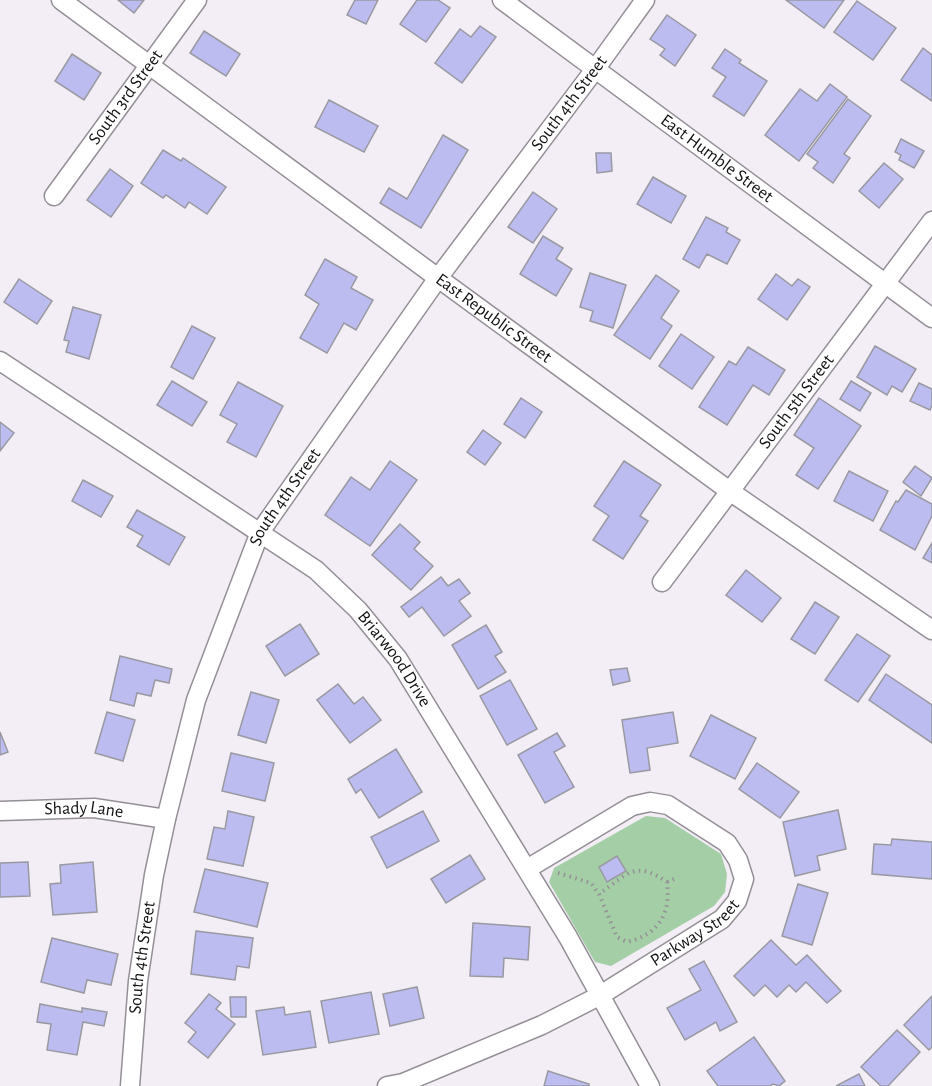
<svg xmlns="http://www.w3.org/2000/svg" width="932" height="1086" viewBox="0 0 932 1086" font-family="'Alegreya Sans',sans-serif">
	<rect width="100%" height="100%" fill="#f3edf5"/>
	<polygon fill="#a4cea6" points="646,816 665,818 721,854 727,874 725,892 714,906 611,966 595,962 549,882 554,868"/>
	<g fill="#bdbcf0" stroke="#9999a2" stroke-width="1.5">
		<polygon points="118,0 144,0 134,13"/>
		<polygon points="355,0 378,0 366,24 347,15"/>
		<polygon points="417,0 438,0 450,8 426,42 400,24"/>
		<polygon points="786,0 844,0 824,28"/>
		<polygon points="857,1 896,28 873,60 834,32"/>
		<polygon points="667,15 696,35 675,66 660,55 665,49 650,39"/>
		<polygon points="480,26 496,37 462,83 435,63 460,29 471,37"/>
		<polygon points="204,31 240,54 226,76 190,53"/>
		<polygon points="923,48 932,55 932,101 901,80"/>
		<polygon points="725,49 741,60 739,63 767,81 744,116 713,96 726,77 712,68"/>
		<polygon points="72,54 101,73 84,100 55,81"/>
		<polygon points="830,84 847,97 799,161 765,135 800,89 817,101"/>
		<polygon points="848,99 871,116 844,154 850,158 833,183 813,168 818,162 807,154"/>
		<polygon points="329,100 378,126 364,152 315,127"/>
		<polygon points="443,135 468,150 421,228 380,203 389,188 407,199"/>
		<polygon points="901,139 924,151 914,168 899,160 901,155 895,152"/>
		<polygon points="163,150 181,161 183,158 226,187 207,214 189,202 185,208 166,195 163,198 141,183"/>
		<polygon points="596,153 611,153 612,171 597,173"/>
		<polygon points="884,163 903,179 879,208 859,191"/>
		<polygon points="110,169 133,186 111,217 87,200"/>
		<polygon points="653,177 686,196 671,223 637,204"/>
		<polygon points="533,192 557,209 533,243 508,227"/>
		<polygon points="706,217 728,228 726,232 740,240 727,264 707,254 699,268 683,259"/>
		<polygon points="543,236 563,248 556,259 572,269 556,296 520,274"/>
		<polygon points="325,259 357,277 351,288 373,300 356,330 344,323 327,353 300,338 319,304 305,295"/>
		<polygon points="590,273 626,285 613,328 590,321 593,311 580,307"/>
		<polygon points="776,274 792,286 798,279 810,287 787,320 758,299"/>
		<polygon points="656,275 679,291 661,318 672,326 650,359 614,335"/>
		<polygon points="19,279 52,301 37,324 4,302"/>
		<polygon points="73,307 101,315 89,359 66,352 69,341 64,340"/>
		<polygon points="192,326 215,338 193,379 171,367"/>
		<polygon points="681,334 714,357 692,389 659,366"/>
		<polygon points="875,346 916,369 902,392 892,386 887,395 857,377"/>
		<polygon points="748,347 785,370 769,395 753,385 727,425 699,407 729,361 736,365"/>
		<polygon points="172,381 207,402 192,426 157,405"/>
		<polygon points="851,381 871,393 860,411 840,399"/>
		<polygon points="238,382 283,406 256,457 227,442 237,424 220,415"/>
		<polygon points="919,383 932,389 932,405 930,410 910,401"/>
		<polygon points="521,398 542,412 525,438 504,424"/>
		<polygon points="819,398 861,426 818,489 796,475 814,448 794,435"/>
		<polygon points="0,422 14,433 0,451"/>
		<polygon points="483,430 501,443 485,465 467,452"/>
		<polygon points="390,461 417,480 370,546 325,515 351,477 370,490"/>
		<polygon points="624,461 661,485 640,516 648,521 623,559 593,540 609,516 594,506"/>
		<polygon points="915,466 932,478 921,496 903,482"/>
		<polygon points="849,471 888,491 873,521 834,501"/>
		<polygon points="83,480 113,496 101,517 72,501"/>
		<polygon points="906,490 932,504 932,516 915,550 880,530 896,501 898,502"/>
		<polygon points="137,510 185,537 169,565 137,546 143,536 127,527"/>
		<polygon points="400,524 420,542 414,549 433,566 411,590 372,555"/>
		<polygon points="932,543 932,563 923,558"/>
		<polygon points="746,570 781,598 762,622 726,595"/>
		<polygon points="441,577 448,586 459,579 470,593 459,601 471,616 444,636 422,607 409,617 401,607"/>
		<polygon points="815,602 839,617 815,654 791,639"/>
		<polygon points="300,624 319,654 285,676 266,646"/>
		<polygon points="486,625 502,652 495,656 506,672 478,689 452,645"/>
		<polygon points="857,634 890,656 858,702 825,680"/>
		<polygon points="120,656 172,669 169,683 155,680 151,696 137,693 134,706 110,700"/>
		<polygon points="627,668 630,681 613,685 610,670"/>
		<polygon points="886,674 932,705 932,743 869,700"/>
		<polygon points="510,680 537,729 507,745 480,696"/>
		<polygon points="338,684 354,704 363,697 381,720 350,743 317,700"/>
		<polygon points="251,692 279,700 266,743 238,735"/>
		<polygon points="107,712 135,720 123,761 95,753"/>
		<polygon points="673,712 678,743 647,748 650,770 630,773 622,720"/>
		<polygon points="711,715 756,738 735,779 690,756"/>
		<polygon points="0,732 8,752 0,755"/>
		<polygon points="557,733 565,746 554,752 574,787 545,803 518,755"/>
		<polygon points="396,749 422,792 379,818 361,789 356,793 348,779"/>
		<polygon points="231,753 274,763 265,801 222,791"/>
		<polygon points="757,763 799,792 780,818 739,789"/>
		<polygon points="838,810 846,849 817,856 820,870 795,876 783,822"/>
		<polygon points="228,811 254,817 243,866 207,859 214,827 225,829"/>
		<polygon points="423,811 439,841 387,868 371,837"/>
		<polygon points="892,839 932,842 932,879 872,874 874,844 891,845"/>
		<polygon points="470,855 485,879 446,903 431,879"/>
		<polygon points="617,856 626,871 607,882 599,867"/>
		<polygon points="28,862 30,896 0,897 0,863"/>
		<polygon points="93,862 97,912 53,915 50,884 61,883 60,865"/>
		<polygon points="205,869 268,883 257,927 194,912"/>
		<polygon points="798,884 828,893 812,945 782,936"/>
		<polygon points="473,923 530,927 528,960 504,958 503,977 470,976"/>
		<polygon points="196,931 253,938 249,968 237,966 235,980 191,974"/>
		<polygon points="52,938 118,954 111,985 87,980 84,993 41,982"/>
		<polygon points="771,940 796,965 807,955 841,991 827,1003 806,982 796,992 789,985 777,997 765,985 754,996 734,976"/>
		<polygon points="704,961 737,1022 720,1031 716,1022 685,1040 667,1008 701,990 689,969"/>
		<polygon points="417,987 424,1018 390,1026 383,994"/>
		<polygon points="371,992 379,1034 329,1043 321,1001"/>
		<polygon points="209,994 221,1003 216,1009 235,1024 208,1058 188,1042 196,1032 185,1023"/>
		<polygon points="932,996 932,1047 929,1050 904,1025"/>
		<polygon points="230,997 246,997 246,1017 231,1017"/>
		<polygon points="40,1004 82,1012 82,1008 107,1012 104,1026 83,1022 77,1055 47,1050 51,1024 37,1022"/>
		<polygon points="284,1007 285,1015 310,1011 316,1047 263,1055 256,1011"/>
		<polygon points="897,1030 920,1052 888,1086 881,1086 861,1067"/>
		<polygon points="754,1037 785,1081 779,1086 773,1084 770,1086 718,1086 707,1071"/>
		<polygon points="548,1071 589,1084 589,1086 544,1086"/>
		<polygon points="859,1074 865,1086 836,1086"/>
	</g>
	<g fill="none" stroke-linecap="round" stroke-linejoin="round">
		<defs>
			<g id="street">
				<path id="s1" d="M61,0L438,278L731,492L932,630"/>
				<path id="s2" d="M502,0L932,318"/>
				<path id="s3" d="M54,196L197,0"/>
				<path id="s4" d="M0,361L316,570L358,610L398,659L568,937L650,1086"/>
				<path id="s5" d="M662,582L932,221"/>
				<path id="s6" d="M0,811L94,808L166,819"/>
				<path id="s7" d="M130,1086L138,981L154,875L166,819L196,700L260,532L438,278L596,68L645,0"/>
				<path id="s8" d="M387,1086L403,1083L542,1025L599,996L722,919L737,901L744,879L738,860L727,843L668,805L650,802L632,806L527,869"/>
			</g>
		</defs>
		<use href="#street" stroke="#948f96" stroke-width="21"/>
		<g stroke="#949096" stroke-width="4" stroke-dasharray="1.5 4.5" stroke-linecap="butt">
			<path d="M558,873L591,883L599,894L617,937L627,942C659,934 671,914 667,882C634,859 627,875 599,894"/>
			<polyline points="667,882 674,879"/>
		</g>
		<use href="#street" stroke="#fff" stroke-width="18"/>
	</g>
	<g text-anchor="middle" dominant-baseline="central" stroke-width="6" stroke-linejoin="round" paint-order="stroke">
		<g font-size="18" fill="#121013" stroke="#fff">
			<text stroke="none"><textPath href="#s3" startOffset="122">South 3rd Street</textPath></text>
			<text stroke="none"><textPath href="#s7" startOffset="1101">South 4th Street</textPath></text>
			<text stroke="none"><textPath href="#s2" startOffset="267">East Humble Street</textPath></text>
			<text stroke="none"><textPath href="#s1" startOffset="537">East Republic Street</textPath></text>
			<text stroke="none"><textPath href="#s5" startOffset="225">South 5th Street</textPath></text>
			<text stroke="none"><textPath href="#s7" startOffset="615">South 4th Street</textPath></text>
			<text stroke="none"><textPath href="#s4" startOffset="498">Briarwood Drive</textPath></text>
			<text stroke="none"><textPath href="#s6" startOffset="84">Shady Lane</textPath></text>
			<text stroke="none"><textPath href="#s8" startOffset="346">Parkway Street</textPath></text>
			<text stroke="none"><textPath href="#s7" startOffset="129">South 4th Street</textPath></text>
		</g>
	</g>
</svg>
